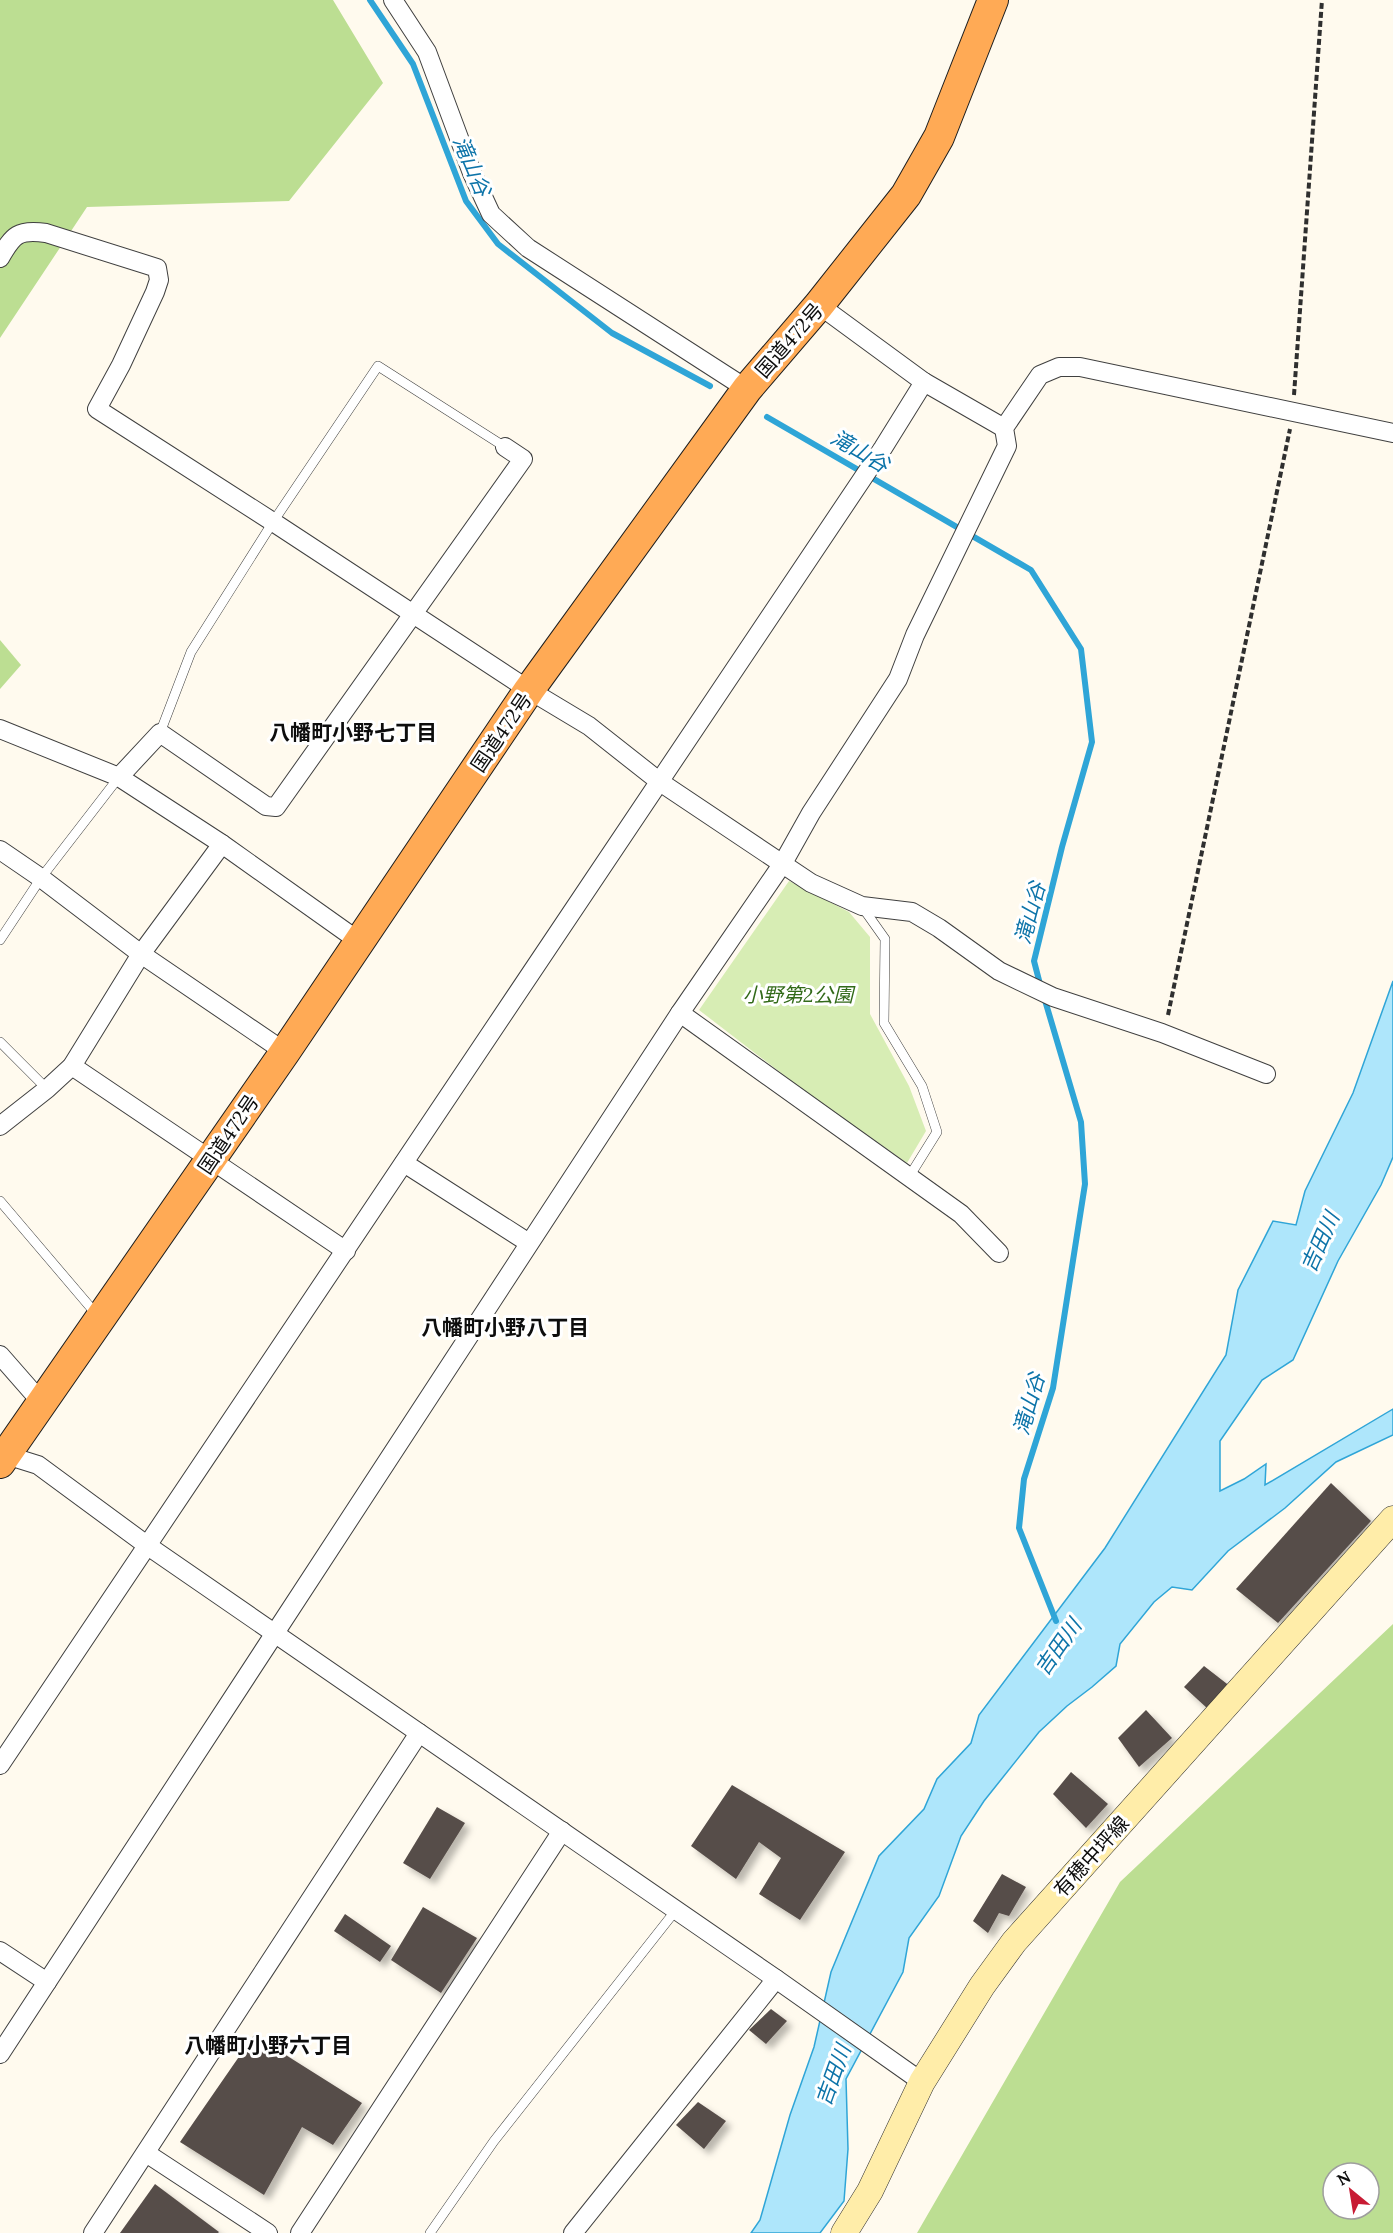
<svg xmlns="http://www.w3.org/2000/svg" width="1393" height="2233" viewBox="0 0 1393 2233" font-family="Lora,'Noto Sans JP',serif">
	<defs>
		<filter id="shadow"><feDropShadow dx="5.5" dy="5.5" stdDeviation="3" flood-color="#0004"/></filter>
	</defs>
	<rect width="100%" height="100%" fill="#fffaee"/>
	<polygon fill="#d7edb4" points="789,881 849,912 870,937 870,1014 909,1086 926,1131 907,1163 798,1086 699,1010"/>
	<g fill="#bcde92" fill-rule="evenodd">
		<polygon points="0,0 333,0 383,83 289,201 87,207 0,338"/>
		<polygon points="0,640 21,665 0,689"/>
		<path d="M1393,1624V2233H917L1120,1882ZM1333,2173H1369V2209H1333Z"/>
	</g>
	<polygon fill="#aee6fb" stroke="#2fa5d7" stroke-width="1.5" points="1393,981 1393,1157 1381,1185 1338,1261 1293,1360 1262,1380 1220,1441 1220,1491 1244,1479 1266,1464 1265,1485 1393,1409 1393,1435 1336,1462 1285,1508 1228,1551 1192,1590 1172,1587 1154,1602 1120,1644 1116,1666 1092,1687 1067,1706 1039,1732 984,1801 961,1836 939,1896 909,1938 903,1972 846,2079 848,2149 844,2201 820,2233 751,2233 760,2220 790,2115 814,2047 831,1972 879,1856 924,1809 937,1779 971,1743 979,1715 1105,1548 1226,1355 1238,1290 1273,1221 1296,1225 1305,1191 1353,1093"/>
	<g fill="none" stroke-linecap="round" stroke-linejoin="round">
		<g stroke="#2fa5d7" stroke-width="6">
			<polyline points="370,0 413,64 466,201 498,244 612,333 710,386"/>
			<polyline points="767,417 1031,570 1081,649 1092,742 1062,847 1034,961 1041,988"/>
			<polyline points="1044,997 1081,1122 1085,1184 1053,1388 1024,1479 1019,1528 1056,1621"/>
		</g>
	</g>
	<g fill="#574d49" filter="url(#shadow)">
		<polygon points="1331,1483 1371,1521 1278,1623 1236,1589"/>
		<polygon points="1204,1666 1231,1687 1208,1709 1184,1687"/>
		<polygon points="1146,1710 1172,1738 1139,1767 1118,1738"/>
		<polygon points="1071,1772 1108,1804 1086,1828 1053,1794"/>
		<polygon points="732,1785 845,1852 800,1920 759,1894 781,1858 759,1842 736,1879 691,1846"/>
		<polygon points="437,1807 465,1823 430,1879 403,1863"/>
		<polygon points="1002,1874 1026,1887 1009,1916 999,1913 988,1933 973,1921"/>
		<polygon points="423,1907 477,1938 441,1993 391,1960"/>
		<polygon points="345,1914 391,1946 380,1962 334,1931"/>
		<polygon points="771,2009 787,2021 766,2044 749,2030"/>
		<polygon points="254,2035 362,2103 333,2145 302,2127 264,2195 180,2142"/>
		<polygon points="698,2102 726,2121 704,2149 676,2125"/>
		<polygon points="155,2184 219,2232 218,2233 120,2233"/>
	</g>
	<g fill="none" stroke-linecap="round" stroke-linejoin="round">
		<defs>
			<g id="service">
				<polyline points="160,733 191,652 273,522 378,366 505,447"/>
				<polyline points="863,908 885,939 884,1023 922,1086 937,1132 909,1177"/>
				<polyline points="0,940 41,878 119,777"/>
				<polyline points="0,1042 47,1089"/>
				<polyline points="0,1201 97,1315"/>
				<polyline points="430,2233 494,2141 676,1910"/>
			</g>
			<g id="minor">
				<polyline points="393,0 427,52 472,173 491,214 528,248 747,389"/>
				<path d="M0,258C13,235 18,229 46,233L157,268L159,280L155,292L121,365L97,409L273,522L529,690L589,726L660,782L811,883L862,906L912,912L939,928L999,971L1053,997L1162,1033L1266,1074"/>
				<polyline points="819,305 924,382 1004,428"/>
				<polyline points="0,729 119,777 222,844 360,942"/>
				<polyline points="119,777 160,733 266,806 276,807 523,459 505,447"/>
				<polyline points="0,850 41,878 141,954 285,1052"/>
				<polyline points="680,1013 961,1214 999,1253"/>
				<polyline points="72,1066 346,1251"/>
				<polyline points="0,1126 47,1089 72,1066 141,954 222,844"/>
				<polyline points="404,1163 529,1243"/>
				<polyline points="0,1355 42,1403"/>
				<polyline points="0,1450 6,1455 38,1465 148,1546 776,1979 922,2082"/>
				<polyline points="0,1765 883,448 924,382"/>
				<polyline points="0,1951 47,1982"/>
				<polyline points="0,2054 680,1013 783,863 811,813 898,679 915,635 1007,446 1004,428 1040,375 1059,367 1080,367 1393,433"/>
				<polyline points="146,2153 268,2233"/>
				<polyline points="93,2233 419,1733"/>
				<polyline points="300,2233 562,1831"/>
				<polyline points="573,2233 776,1979"/>
			</g>
			<polyline id="secondary" points="844,2233 870,2191 922,2082 982,1986 1014,1942 1393,1519"/>
			<polyline id="trunk" points="0,1463 285,1052 529,690 747,389 819,305 906,195 939,137 993,0"/>
		</defs>
		<use href="#service" stroke="#404040" stroke-width="10"/>
		<use href="#minor" stroke="#404040" stroke-width="20"/>
		<use href="#secondary" stroke="#2f2f2f" stroke-width="27"/>
		<use href="#trunk" stroke="#1e1e1e" stroke-width="32"/>
		<g stroke="#2f2f2f" stroke-width="4" stroke-dasharray="6 3" stroke-linecap="butt">
			<polyline points="1294,395 1322,0"/>
			<polyline points="1168,1015 1290,429"/>
		</g>
		<use href="#service" stroke="#fff" stroke-width="9"/>
		<use href="#minor" stroke="#fff" stroke-width="18"/>
		<use href="#secondary" stroke="#ffeda9" stroke-width="26"/>
		<use href="#trunk" stroke="#fa5" stroke-width="30"/>
	</g>
	<g text-anchor="middle" dominant-baseline="central" stroke-width="6" stroke-linejoin="round" paint-order="stroke">
		<g font-size="20" fill="#0d0d0d" stroke="#fff">
			<text transform="translate(789 340) rotate(-49)">国道472号</text>
			<text transform="translate(501 732) rotate(-56)">国道472号</text>
			<text transform="translate(228 1134) rotate(-56)">国道472号</text>
			<text transform="translate(1091 1856) rotate(-48)">有穂中坪線</text>
		</g>
		<g font-size="20" font-style="italic" fill="#326a19" stroke="#fff">
			<text x="798" y="994">小野第2公園</text>
		</g>
		<g font-size="21" font-style="italic" fill="#0d74a9" stroke="#fff">
			<text transform="translate(472 166) rotate(67)">滝山谷</text>
			<text transform="translate(860 451) rotate(30)">滝山谷</text>
			<text transform="translate(1030 913) rotate(-75)">滝山谷</text>
			<text transform="translate(1320 1242) rotate(-66)">吉田川</text>
			<text transform="translate(1029 1404) rotate(-74)">滝山谷</text>
			<text transform="translate(1058 1647) rotate(-55)">吉田川</text>
			<text transform="translate(833 2075) rotate(-70)">吉田川</text>
		</g>
		<g font-size="21" font-weight="bold" fill="#0d0d0d" stroke="#fff">
			<text x="353" y="732">八幡町小野七丁目</text>
			<text x="505" y="1327">八幡町小野八丁目</text>
			<text x="268" y="2045">八幡町小野六丁目</text>
		</g>
	</g>
	<g transform="translate(1351 2191) rotate(330)"><circle r="28" fill="#ffffff" stroke="#9e9e9e" stroke-width="1.5"/>
	<path d="M0-4.5L10 22L0 15L-10 22Z" fill="#c81b34"/>
	<text y="-9" font-size="16" font-weight="bold" text-anchor="middle" fill="#0d0d0d">N</text>
	</g>
</svg>
